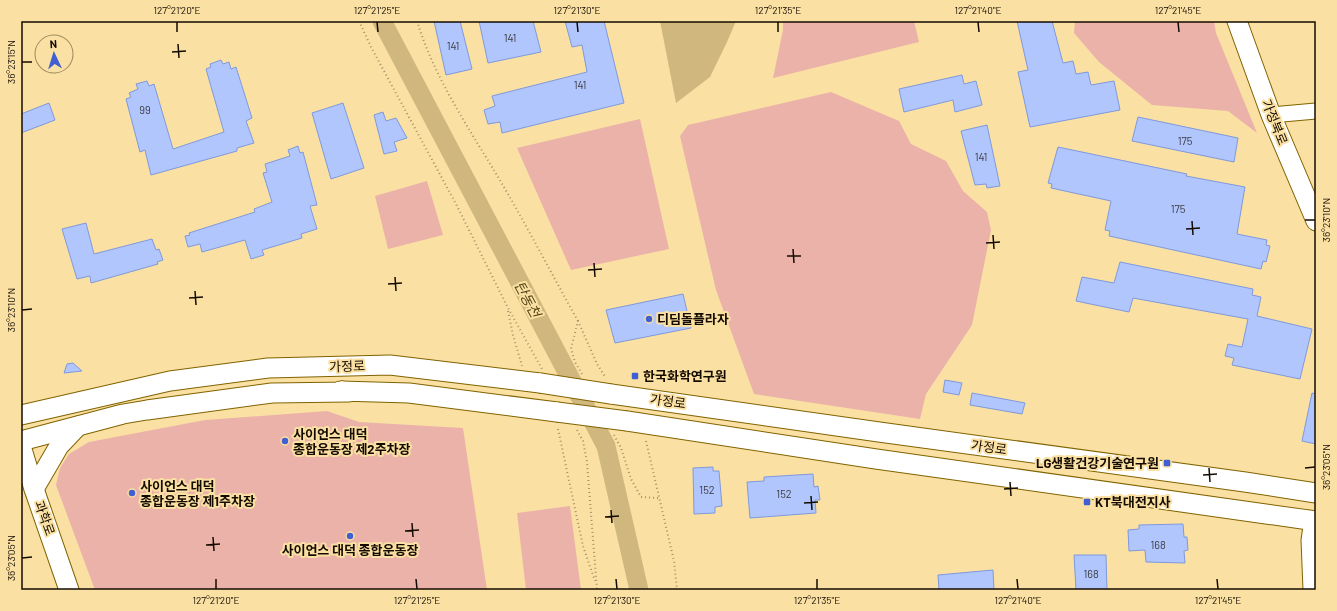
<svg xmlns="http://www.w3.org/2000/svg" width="1337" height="611" viewBox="0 0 1337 611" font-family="Barlow,'Noto Sans KR',sans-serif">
	<rect width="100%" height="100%" fill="#fae0a2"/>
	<g fill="#ebb2aa">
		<polygon points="783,21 914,21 919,42 773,78 783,30"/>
		<polygon points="1075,21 1214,21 1216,33 1257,133 1228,111 1152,105 1099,62 1074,33"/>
		<polygon points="831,92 899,121 911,144 946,161 963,191 987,212 991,230 972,325 926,394 920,419 754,394 716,290 680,136 688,125"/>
		<polygon points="640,119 669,249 571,270 517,148"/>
		<polygon points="427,181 443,235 388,249 375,196"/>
		<polygon points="327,411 359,422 463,428 487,590 95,590 56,485 60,468 69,454 89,442 205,420"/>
		<polygon points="570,506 581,590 526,590 517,513"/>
	</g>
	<polygon fill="#d0b77d" points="660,21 736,21 727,42 710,77 676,103"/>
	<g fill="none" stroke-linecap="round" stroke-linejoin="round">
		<polyline stroke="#d0b77d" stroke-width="19" points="382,21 606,446 639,590"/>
	</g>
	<g fill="#b1c6fd" stroke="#7f99dd">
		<polygon points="434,21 460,21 472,69 446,75"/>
		<polygon points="479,21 533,21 541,52 488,63"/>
		<polygon points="565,21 604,21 624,103 502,133 500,122 488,124 484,110 495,106 492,96 587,72 582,45 572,47"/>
		<polygon points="1017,21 1052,21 1063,63 1073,61 1076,74 1088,72 1091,85 1114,81 1120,110 1030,127 1018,72 1028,70"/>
		<polygon points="221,60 223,64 229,62 231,69 236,67 252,118 246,121 254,143 237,148 237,151 151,175 145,150 140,152 126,99 131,97 129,93 138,89 136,84 147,81 149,86 154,84 173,149 224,132 206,69 211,67 210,64"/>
		<polygon points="962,75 964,84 976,81 982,105 955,112 953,100 904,112 899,89"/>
		<polygon points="49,103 55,120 21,133 21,114"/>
		<polygon points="343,103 364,168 331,179 312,113"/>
		<polygon points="383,112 386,121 396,118 407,138 394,142 397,151 384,154 374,115"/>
		<polygon points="1138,117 1238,138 1234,162 1132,141"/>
		<polygon points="987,125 1000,186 987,188 986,184 975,185 961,131"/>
		<polygon points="298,146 300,153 303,152 317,205 310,206 317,229 301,234 302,238 262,250 264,255 251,259 245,240 202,252 200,244 188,247 185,236 190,235 189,233 255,212 254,209 272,202 263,173 267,172 265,164 290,156 288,150"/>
		<polygon points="1058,147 1187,174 1186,176 1245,187 1237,234 1267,240 1266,245 1270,246 1266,262 1263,261 1261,269 1109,236 1110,231 1105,230 1111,201 1051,188 1052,184 1048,183"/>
		<polygon points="86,223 94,254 152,239 156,250 159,249 163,260 157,262 158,264 91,283 90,276 77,279 62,229"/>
		<polygon points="1120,262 1253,289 1252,295 1261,297 1257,316 1312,329 1300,379 1232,365 1234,358 1225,356 1228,344 1242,347 1248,319 1133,298 1129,312 1076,301 1082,277 1114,283"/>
		<polygon points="683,294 691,328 615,343 606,310"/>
		<polygon points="73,363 82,371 64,373 67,364"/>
		<polygon points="945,380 962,383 959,395 943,392"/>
		<polygon points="972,393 1025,403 1022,414 970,405"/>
		<polygon points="1312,393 1316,394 1316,444 1302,441"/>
		<polygon points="713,467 713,471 719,471 722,506 715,507 715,513 694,514 693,468"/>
		<polygon points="813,474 814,487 818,486 820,500 815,500 816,513 750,518 747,482 764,481 764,477"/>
		<polygon points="1183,524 1184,537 1187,537 1188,550 1184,551 1185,563 1146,562 1145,550 1129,551 1128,530 1139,529 1139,525"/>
		<polygon points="1074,555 1106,555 1107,590 1076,590"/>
		<polygon points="993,570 994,590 939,590 938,575"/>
	</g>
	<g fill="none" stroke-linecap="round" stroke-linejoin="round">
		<defs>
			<g id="minor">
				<polyline points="1271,115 1316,111"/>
				<polyline points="1311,590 1309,540 1312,520"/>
			</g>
			<g id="major">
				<polyline points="1237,21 1271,115 1316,221"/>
				<polyline points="611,394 879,432 1245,482 1316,493"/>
				<polyline points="21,415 170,381 268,368 390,365 540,383"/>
				<polyline points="627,421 876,459 1316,521"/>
				<polyline points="21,441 123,414 147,410 272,393 349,392 340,391 409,393 557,412"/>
				<polyline points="21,446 34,489 69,590"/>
				<polyline points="34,489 59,446 78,426"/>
			</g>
		</defs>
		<use href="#minor" stroke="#806301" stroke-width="17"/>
		<use href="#major" stroke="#806301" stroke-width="21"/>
		<g stroke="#a49166" stroke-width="2" stroke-dasharray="1 3" stroke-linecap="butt">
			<polyline points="359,21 371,47 456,204 508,308 542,369"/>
			<path d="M417,21C434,77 468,127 498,177C526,224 551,273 578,321"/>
			<polyline points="508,311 513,335 522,366"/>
			<polyline points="582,374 575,362 571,349 578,321 597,364 606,378"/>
			<polyline points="558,429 583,546 595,581"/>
			<polyline points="577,430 583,441 587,462 597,590"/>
			<polyline points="614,435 621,448 631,479 641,497 659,498"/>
			<polyline points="646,441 674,561 677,590"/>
		</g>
		<use href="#minor" stroke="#fff" stroke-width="15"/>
		<use href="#major" stroke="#fff" stroke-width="19"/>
		<defs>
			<g id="major-bridge">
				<polyline points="540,383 611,394"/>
				<polyline points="557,412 627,421"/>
			</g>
		</defs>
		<use href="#major-bridge" stroke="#806301" stroke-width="21" stroke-linecap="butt"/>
		<use href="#major-bridge" stroke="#fff" stroke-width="19"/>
	</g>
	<path fill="none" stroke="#140b00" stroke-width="1.5" d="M177,22V32M377,22L378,32M577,22L578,32M778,22V32M978,22L979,32M1178,22L1179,32M178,44L179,58M172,52L186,51M22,62H32M1305,220H1315M1192,221L1193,235M1186,229L1200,228M993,235L994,249M986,243L1000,242M793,249L794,263M787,256H801M594,263L595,277M588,270L602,269M395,277L396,291M388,284L402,283M195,291L196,305M189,298L203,297M22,310L32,309M1209,468L1210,482M1305,468L1315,467M1203,475L1217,474M1010,482L1011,496M1004,489L1018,488M811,496L812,510M804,503L818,502M611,510L612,523M605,517L619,516M412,523L413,537M405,531L419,530M213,537L214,551M206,545L220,544M22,558L32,557M216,579V589M416,579L417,589M616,579L617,589M817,579V589M1017,579L1018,589M1217,579L1218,589"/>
	<g fill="#3f5fd2" stroke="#fae0a2" stroke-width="1.5">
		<circle cx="649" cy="319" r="4"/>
		<rect x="631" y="372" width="8" height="8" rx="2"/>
		<circle cx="285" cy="441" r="4"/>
		<rect x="1163" y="459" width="8" height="8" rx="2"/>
		<circle cx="132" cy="493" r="4"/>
		<rect x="1083" y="498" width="8" height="8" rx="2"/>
		<circle cx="350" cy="536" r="4"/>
	</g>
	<g text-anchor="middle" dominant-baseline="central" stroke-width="4" stroke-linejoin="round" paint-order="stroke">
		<g font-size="11" fill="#3b3a3f">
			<text x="510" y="37">141</text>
			<text x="453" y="45">141</text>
			<text x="580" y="84">141</text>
			<text x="145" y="109">99</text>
			<text x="1185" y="140">175</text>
			<text x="981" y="156">141</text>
			<text x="1178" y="208">175</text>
			<text x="707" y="489">152</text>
			<text x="784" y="493">152</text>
			<text x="1158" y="544">168</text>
			<text x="1091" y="573">168</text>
		</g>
		<g font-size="13" fill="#140b00" stroke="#fae0a2">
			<text transform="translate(1275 122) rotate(68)">가정북로</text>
			<text transform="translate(347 366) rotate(-2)">가정로</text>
			<text transform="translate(668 401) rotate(8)">가정로</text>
			<text transform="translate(989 447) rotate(8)">가정로</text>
			<text transform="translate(45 518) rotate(70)">과학로</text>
		</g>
		<g font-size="13" font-weight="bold" fill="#140b00" stroke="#fae0a2" text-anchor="start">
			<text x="657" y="319">디딤돌플라자</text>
			<text x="643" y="376">한국화학연구원</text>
			<text x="293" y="434">사이언스 대덕<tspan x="293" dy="15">종합운동장 제2주차장</tspan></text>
			<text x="1159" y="463" text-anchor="end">LG생활건강기술연구원</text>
			<text x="140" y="486">사이언스 대덕<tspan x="140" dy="15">종합운동장 제1주차장</tspan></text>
			<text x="1095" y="502">KT북대전지사</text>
			<text x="350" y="550" text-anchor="middle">사이언스 대덕 종합운동장</text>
		</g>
		<g font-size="14" font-style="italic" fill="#524113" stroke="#fae0a2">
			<text transform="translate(528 299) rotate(62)">탄동천</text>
		</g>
	</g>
	<rect width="1337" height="611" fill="none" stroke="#fae0a2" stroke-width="44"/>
	<g transform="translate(54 54) rotate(356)"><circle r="19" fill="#fae0a2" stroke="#9e8b61"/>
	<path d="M0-3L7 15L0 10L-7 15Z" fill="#3f5fd2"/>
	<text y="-6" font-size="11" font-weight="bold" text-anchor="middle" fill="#140b00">N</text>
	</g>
	<rect x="22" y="22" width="1293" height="567" fill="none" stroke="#140b00" stroke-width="1.5"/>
	<g font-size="10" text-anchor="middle" fill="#140b00">
		<text x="177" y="14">127°21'20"E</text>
		<text x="377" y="14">127°21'25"E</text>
		<text x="577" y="14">127°21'30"E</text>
		<text x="778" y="14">127°21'35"E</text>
		<text x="978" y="14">127°21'40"E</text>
		<text x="1178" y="14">127°21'45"E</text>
		<text transform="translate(11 62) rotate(-90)" y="4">36°23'15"N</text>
		<text transform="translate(1326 220) rotate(-90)" y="4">36°23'10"N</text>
		<text transform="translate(11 310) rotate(-90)" y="4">36°23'10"N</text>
		<text transform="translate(1326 467) rotate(-90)" y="4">36°23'05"N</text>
		<text transform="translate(11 558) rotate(-90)" y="4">36°23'05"N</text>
		<text x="216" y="604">127°21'20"E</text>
		<text x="417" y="604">127°21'25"E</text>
		<text x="617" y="604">127°21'30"E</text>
		<text x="817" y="604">127°21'35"E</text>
		<text x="1018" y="604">127°21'40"E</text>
		<text x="1218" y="604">127°21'45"E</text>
	</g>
</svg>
